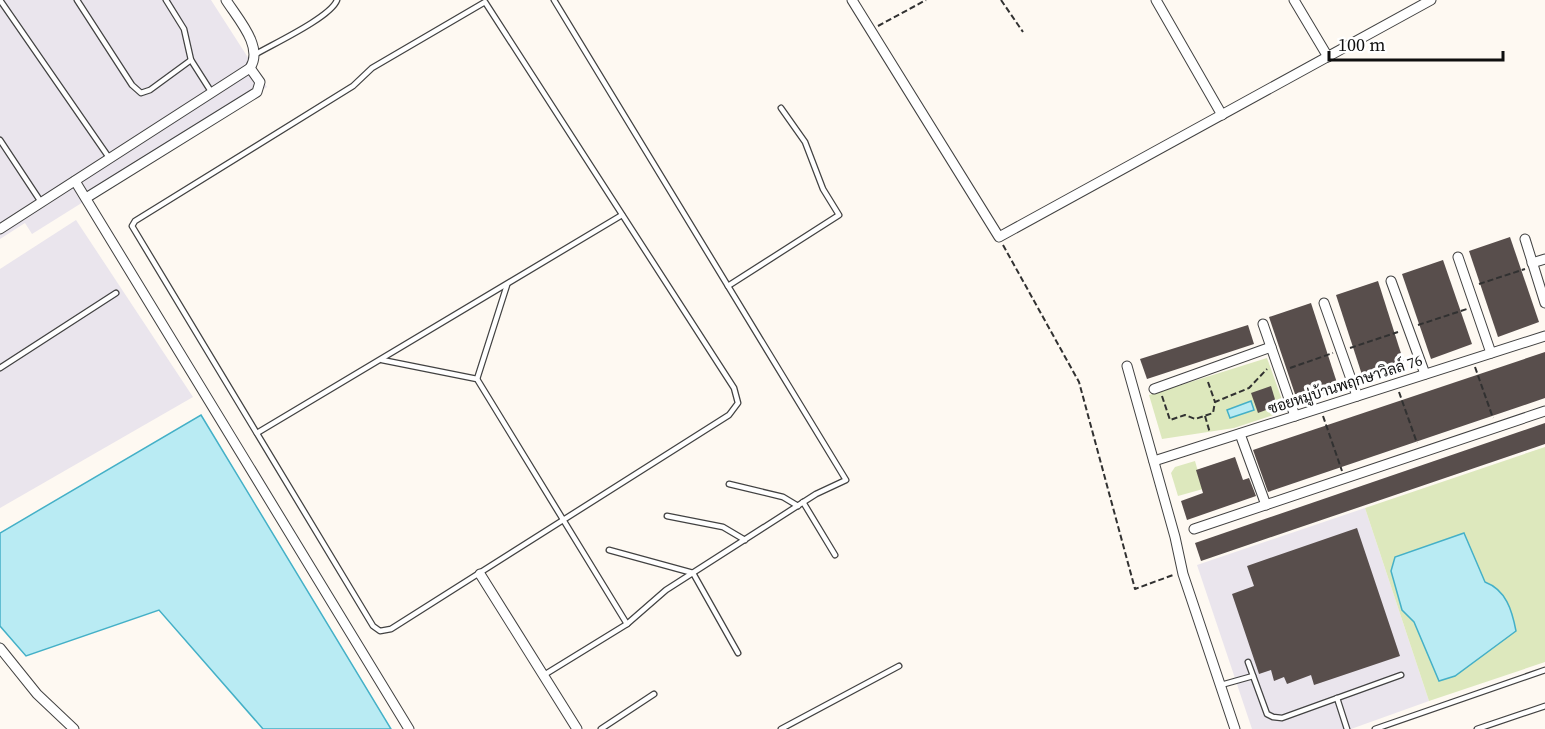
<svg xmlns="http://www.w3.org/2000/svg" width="1545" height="729" viewBox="0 0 1545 729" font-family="'Source Serif 4',Sarabun,serif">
	<rect width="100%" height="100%" fill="#fef9f2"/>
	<g fill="#eae5ed">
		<polygon points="0,0 211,0 267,87 32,234 25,223 0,239"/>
		<polygon points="76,220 193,397 0,508 0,269"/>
		<polygon points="1365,508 1429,701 1351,729 1252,729 1197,565"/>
	</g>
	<g fill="#dde8bd" fill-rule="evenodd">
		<polygon points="1267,358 1286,411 1234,428 1162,439 1149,395"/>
		<path d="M1545,447V662L1429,701L1365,508ZM1414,622L1455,676L1439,681Z"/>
		<polygon points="1195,461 1203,489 1178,496 1171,473 1175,467"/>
	</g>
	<g fill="#b9ebf3" stroke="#44b0c7" stroke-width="1.5">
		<polygon points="1251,401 1254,410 1230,418 1227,410"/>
		<polygon points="201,415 391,729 263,729 159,610 26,656 0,626 0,533"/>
		<path d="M1464,533L1485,582C1506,590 1512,610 1516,631L1455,676L1439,681L1414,622L1402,610L1391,571L1395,557Z"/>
	</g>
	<g fill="#584e4c">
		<polygon points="1510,237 1539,322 1498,337 1469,251"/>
		<polygon points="1443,260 1472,344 1431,359 1402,274"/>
		<polygon points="1378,281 1405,366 1364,381 1336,295"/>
		<polygon points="1311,303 1339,389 1298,403 1269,317"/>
		<polygon points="1248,325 1254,344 1147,379 1140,359"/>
		<polygon points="1545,352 1545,398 1268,492 1253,450"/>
		<polygon points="1271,386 1277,406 1258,413 1251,393"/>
		<polygon points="1545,423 1545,444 1201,561 1195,543"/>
		<polygon points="1235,457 1243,480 1249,478 1256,496 1187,520 1181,501 1203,493 1196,470"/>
		<polygon points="1357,528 1400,656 1314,685 1311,675 1287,684 1284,677 1274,681 1271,670 1259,674 1232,594 1254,586 1247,566"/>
	</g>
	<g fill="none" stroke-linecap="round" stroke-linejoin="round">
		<defs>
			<g id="lane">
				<polyline points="0,0 110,159"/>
				<polyline points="77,0 132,85 141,93 150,90 191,60"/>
				<polyline points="166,0 184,29 191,60 212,93"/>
				<polygon points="485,2 734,388 738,403 729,415 391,629 380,631 373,626 132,226 135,221 353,86 372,68"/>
				<path d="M256,54C273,44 331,17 337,0"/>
				<polyline points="0,140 41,202"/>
				<polyline points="728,286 839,215 823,189 805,142 781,108"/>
				<polyline points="382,360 477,379 627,624"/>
				<polyline points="0,368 116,293"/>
				<polyline points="477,379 507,285"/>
				<polyline points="257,433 622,215"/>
				<polyline points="729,484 783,497 798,506"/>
				<polyline points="803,502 835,555"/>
				<polyline points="667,516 723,527 745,540"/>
				<polyline points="609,550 693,573 738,653"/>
				<polyline points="1248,662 1267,714 1273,717 1282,718 1401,675"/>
				<polyline points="544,675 627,624 666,590 816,494 846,480 554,0"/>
				<polyline points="1221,685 1253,676"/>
				<polyline points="1337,698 1347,729"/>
				<polyline points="601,729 654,694"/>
				<polyline points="781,729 899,666"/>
				<polyline points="1375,729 1545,670"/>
				<polyline points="1477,729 1545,706"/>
			</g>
			<g id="street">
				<polyline points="852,0 999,237 1431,0"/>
				<polyline points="1156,0 1222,115"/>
				<polyline points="1294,0 1328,57"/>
				<polyline points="75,181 409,729"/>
				<polyline points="86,198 257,92 260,82 250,68"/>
				<path d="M0,229L250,68C264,47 238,19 226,0"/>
				<polyline points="1525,239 1545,303"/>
				<polyline points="1458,257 1491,353"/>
				<polyline points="1532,263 1545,259"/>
				<polyline points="1391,281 1425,374"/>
				<polyline points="1324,303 1357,396"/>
				<polyline points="1263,324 1295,416"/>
				<polyline points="1127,366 1175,537 1183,574 1235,729"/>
				<polyline points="1154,389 1271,347"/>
				<polyline points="1240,434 1266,505"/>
				<polyline points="1154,461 1545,336"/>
				<polyline points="1194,529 1545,411"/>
				<polyline points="480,574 577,729"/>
				<polyline points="0,648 37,694 74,729"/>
			</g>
		</defs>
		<use href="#lane" stroke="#424242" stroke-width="7"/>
		<use href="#street" stroke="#424242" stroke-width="11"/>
		<g stroke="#313131" stroke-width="2" stroke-dasharray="6 3" stroke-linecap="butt">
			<polyline points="1001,0 1023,32"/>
			<polyline points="878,26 926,0"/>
			<polyline points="1003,245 1079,382 1135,589 1173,575"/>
			<polyline points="1479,284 1525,269"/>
			<polyline points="1418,325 1467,309"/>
			<polyline points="1350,348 1398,332"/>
			<polyline points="1475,367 1493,418"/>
			<polyline points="1290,368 1333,353"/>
			<polyline points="1208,382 1215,402"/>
			<polyline points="1399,392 1417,443"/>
			<polyline points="1162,396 1170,420 1185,415 1195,419 1213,413 1215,402 1249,388 1267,369"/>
			<polyline points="1205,416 1210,433"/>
			<polyline points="1323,416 1342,471"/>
		</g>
		<use href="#lane" stroke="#fff" stroke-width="4.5"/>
		<use href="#street" stroke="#fff" stroke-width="9"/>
	</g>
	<g text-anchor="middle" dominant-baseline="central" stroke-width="6" stroke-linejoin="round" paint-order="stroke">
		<g font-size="15" fill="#0f0f0f" stroke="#fff">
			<text transform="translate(1345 384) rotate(-18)">ซอยหมู่บ้านพฤกษาวิลล์ 76</text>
		</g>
	</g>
	<path d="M1329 51v9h174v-9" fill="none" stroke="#0f0f0f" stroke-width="3"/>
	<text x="1338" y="51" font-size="18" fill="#0f0f0f" stroke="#ffffff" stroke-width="4.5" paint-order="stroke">100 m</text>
</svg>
